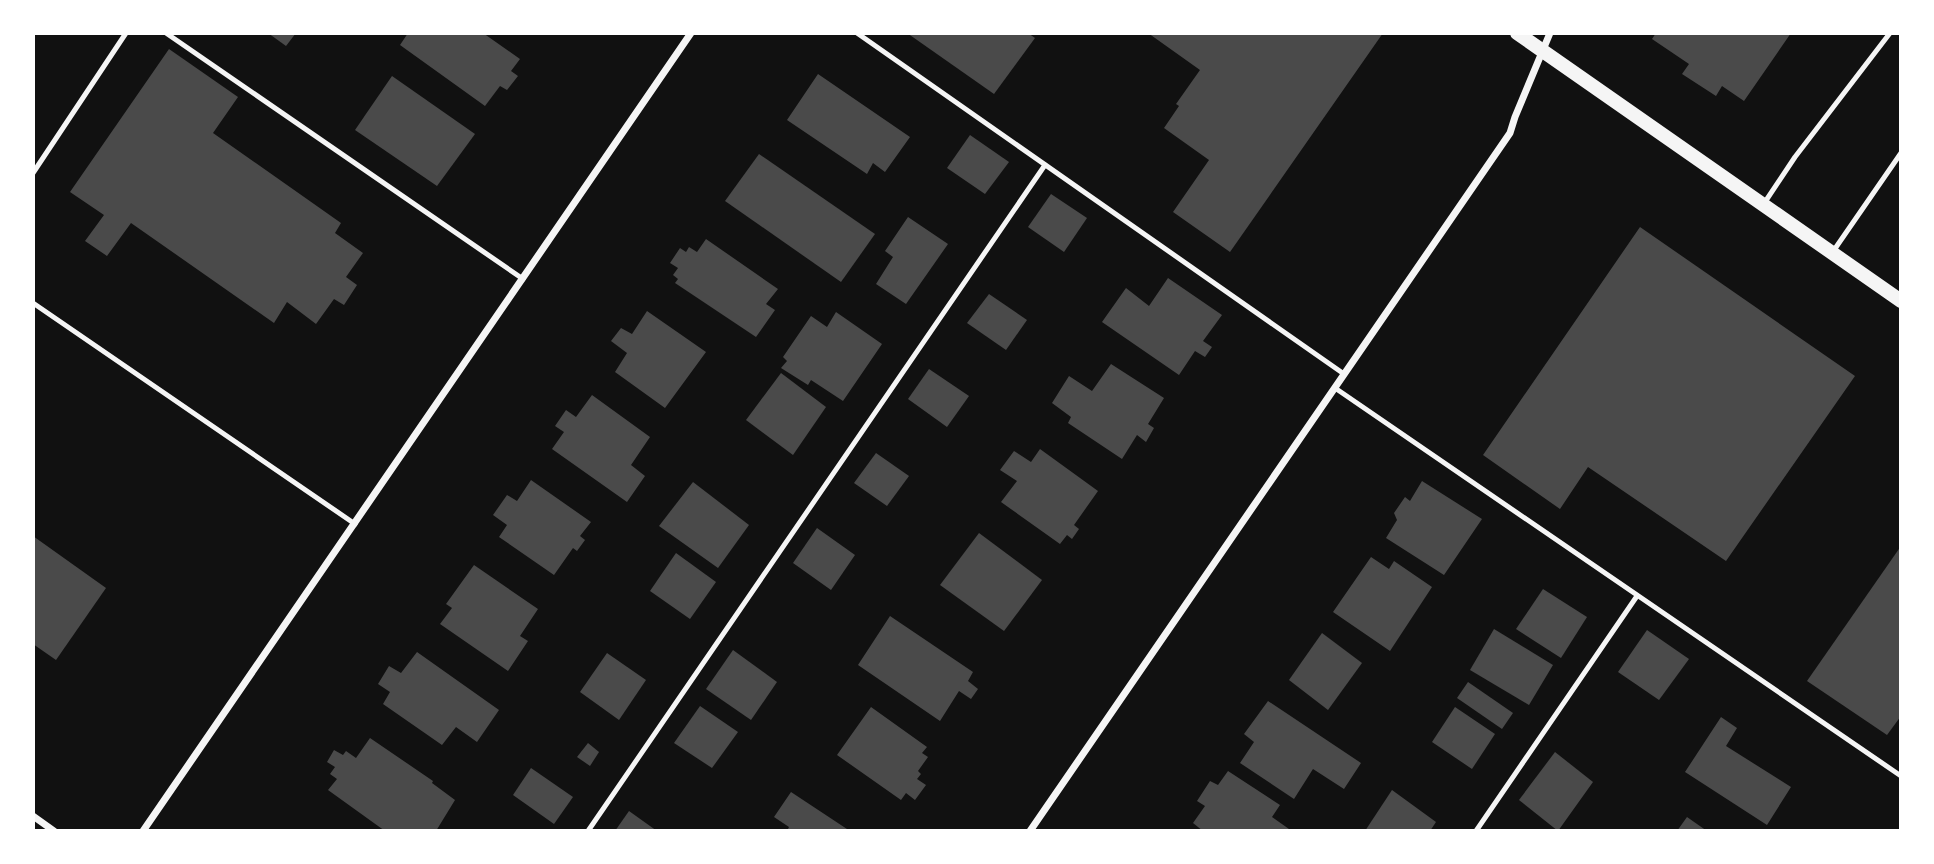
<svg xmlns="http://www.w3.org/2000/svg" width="1934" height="864" viewBox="0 0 1934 864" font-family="Roboto,sans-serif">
	<rect width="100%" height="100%" fill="#111"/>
	<g fill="#4a4a4a">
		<polygon points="268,33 296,33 286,46"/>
		<polygon points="408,33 483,33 520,59 511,71 518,76 507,90 500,86 485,106 400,45"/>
		<polygon points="907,33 1028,33 1035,38 994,94"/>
		<polygon points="1148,33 1383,33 1230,252 1173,212 1209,160 1164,128 1179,106 1176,104 1200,70"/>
		<polygon points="1656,33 1791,33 1744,101 1722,86 1716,96 1682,74 1689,64 1652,39"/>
		<polygon points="169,49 238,97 213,133 341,223 335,233 363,253 346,277 357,285 344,305 334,299 316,324 287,302 274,323 131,223 107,256 85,241 104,215 70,192"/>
		<polygon points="818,74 910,137 885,172 873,163 867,174 787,120"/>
		<polygon points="392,76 475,134 437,186 355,130"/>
		<polygon points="970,135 1009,162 985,194 947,168"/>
		<polygon points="759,154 875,234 841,282 725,201"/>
		<polygon points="1051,194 1087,218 1064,252 1028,227"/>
		<polygon points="908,217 948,244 906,304 876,284 893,257 885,251"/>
		<polygon points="1640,227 1855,376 1726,561 1588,467 1560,509 1483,455"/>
		<polygon points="706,239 778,289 766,304 775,310 756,337 675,283 678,279 673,275 678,268 670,263 680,248 686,252 689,247 697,252"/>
		<polygon points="1168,278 1222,315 1203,341 1212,347 1205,357 1195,351 1179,375 1102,322 1126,288 1149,306"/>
		<polygon points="989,294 1027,320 1006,350 967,323"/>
		<polygon points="647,311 706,352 665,408 615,372 627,353 611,341 621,328 632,334"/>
		<polygon points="836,312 882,344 843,401 811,380 808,385 781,368 787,361 783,357 811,316 827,327"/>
		<polygon points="1111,364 1164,398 1148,424 1154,428 1146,442 1137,435 1122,459 1068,423 1071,417 1052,403 1069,376 1092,391"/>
		<polygon points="929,369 969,396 947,427 908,399"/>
		<polygon points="781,373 826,407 793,455 746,420"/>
		<polygon points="592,395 650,437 631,465 645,476 627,502 552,449 564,432 555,426 566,410 576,417"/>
		<polygon points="1040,449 1098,491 1074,525 1079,529 1072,539 1067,535 1060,544 1001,502 1017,481 1000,470 1014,451 1031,462"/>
		<polygon points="876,453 909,476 887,506 854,483"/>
		<polygon points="531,480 591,522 580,536 585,540 577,551 573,548 554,575 499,537 507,525 493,515 507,495 517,501"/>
		<polygon points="1422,481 1482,519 1444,575 1386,538 1397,520 1394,513 1405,497 1410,501"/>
		<polygon points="693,482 749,525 718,568 659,526"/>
		<polygon points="817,528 855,555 831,590 793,563"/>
		<polygon points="979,533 1042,580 1004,631 940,585"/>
		<polygon points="33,536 106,588 56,660 33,644"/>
		<polygon points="1901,546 1901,716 1887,735 1807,681"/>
		<polygon points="676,553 716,582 690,619 650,591"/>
		<polygon points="1371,557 1389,569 1394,561 1432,587 1390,651 1333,612"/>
		<polygon points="474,565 538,609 520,636 528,641 508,671 440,624 452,608 446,604"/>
		<polygon points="1543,589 1587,617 1561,658 1516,629"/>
		<polygon points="890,616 973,672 968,681 978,689 971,699 959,691 940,721 858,665"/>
		<polygon points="1494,629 1553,665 1529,705 1470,670"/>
		<polygon points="1647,630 1689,659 1659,700 1618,672"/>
		<polygon points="1322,633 1362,663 1328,710 1289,680"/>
		<polygon points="733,650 777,682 751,720 706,689"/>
		<polygon points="417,652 499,710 477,742 456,727 442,745 383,704 390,692 378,684 389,666 401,673"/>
		<polygon points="607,653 646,680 619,720 580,692"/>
		<polygon points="1468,682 1513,713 1502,729 1457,698"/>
		<polygon points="1268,701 1361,763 1344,789 1313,769 1294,799 1240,763 1254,742 1244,734"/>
		<polygon points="700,706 738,732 712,768 674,743"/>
		<polygon points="871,707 927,747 922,753 928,757 918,771 921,774 917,779 926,785 915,800 906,793 901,800 837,755"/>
		<polygon points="1455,707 1495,734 1472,769 1432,742"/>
		<polygon points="1721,717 1737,728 1726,746 1791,787 1767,825 1685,772"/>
		<polygon points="370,738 433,781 432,783 455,800 436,831 385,831 328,790 337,779 330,774 335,767 327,762 334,750 343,755 346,751 356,758"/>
		<polygon points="588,743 599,752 590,766 577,757"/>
		<polygon points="1555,752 1593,782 1558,831 1519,800"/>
		<polygon points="531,768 573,797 554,824 513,795"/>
		<polygon points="1228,771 1280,805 1272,817 1289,829 1287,831 1203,831 1193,823 1205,806 1197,801 1210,781 1218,785"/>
		<polygon points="1392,790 1436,822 1430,831 1365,831"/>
		<polygon points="791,792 850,831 787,831 789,827 774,817"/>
		<polygon points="629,811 657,831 615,831"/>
		<polygon points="1687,817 1707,831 1677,831"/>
	</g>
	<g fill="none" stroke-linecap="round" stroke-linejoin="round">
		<g stroke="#f5f5f5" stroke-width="5">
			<polyline points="166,33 523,279"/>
			<polyline points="857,33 1344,374"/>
			<polyline points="33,173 126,33"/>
			<polyline points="1763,205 1795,157 1890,33"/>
			<polyline points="1832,253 1901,153"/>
			<polyline points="33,303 355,524"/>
			<polyline points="1335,388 1901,776"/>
			<polyline points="588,831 1045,165"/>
			<polyline points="1476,831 1637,596"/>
		</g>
		<g stroke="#f5f5f5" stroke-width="7">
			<polyline points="33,816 54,831"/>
			<polyline points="143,831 691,33"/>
			<polyline points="1030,831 1510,133 1515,117 1550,33"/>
		</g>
		<polyline stroke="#f5f5f5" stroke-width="14" points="1517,33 1901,301"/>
	</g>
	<rect width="1934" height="864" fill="none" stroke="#ffffff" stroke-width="70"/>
</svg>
